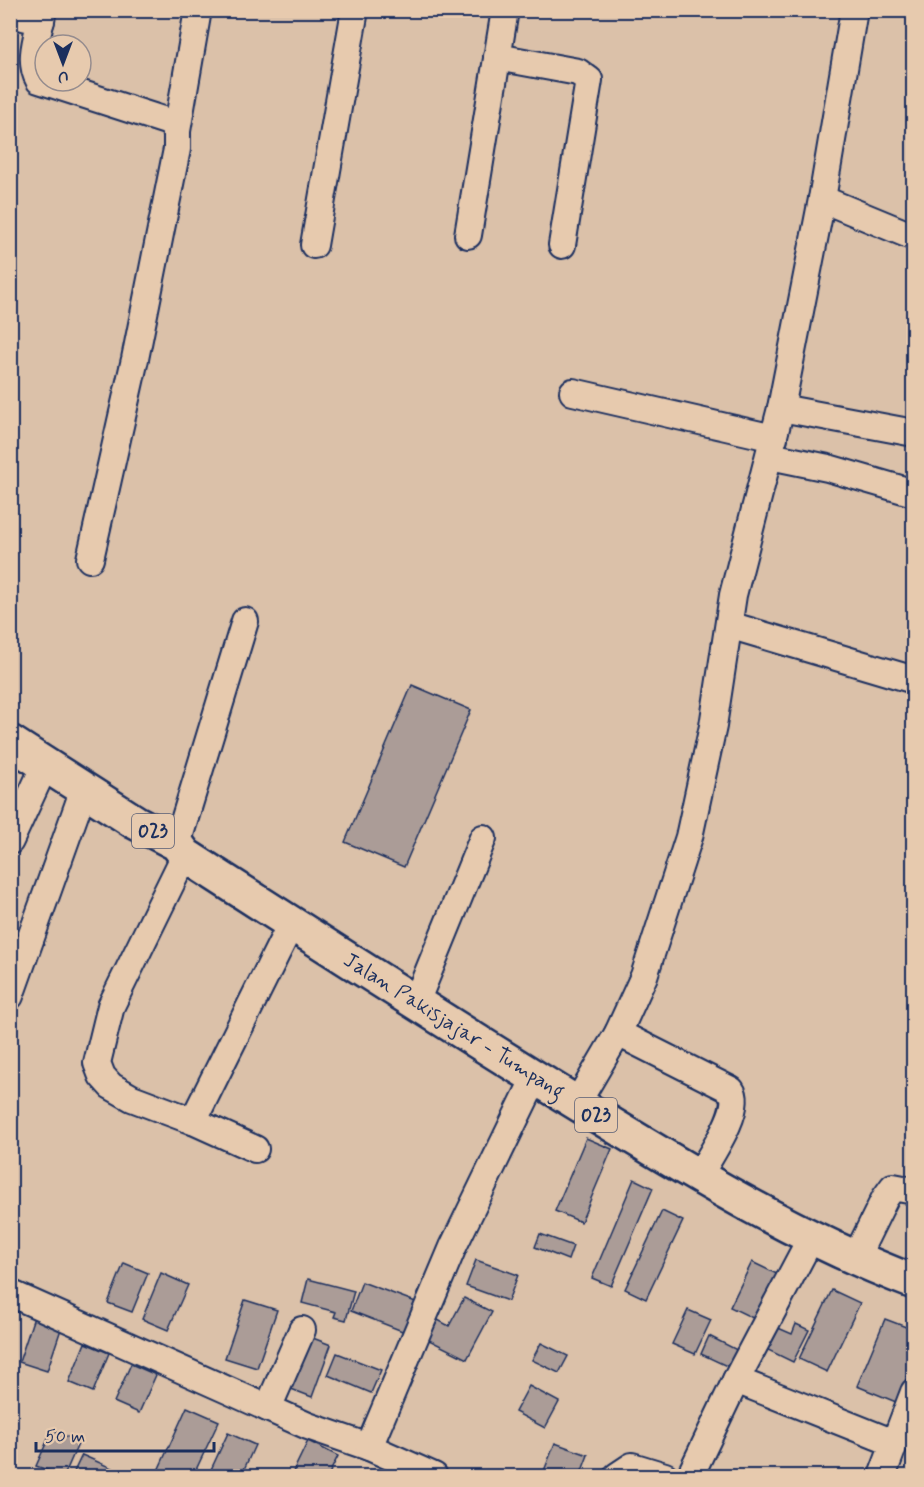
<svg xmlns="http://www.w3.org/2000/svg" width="924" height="1487" viewBox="0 0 924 1487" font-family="Mynerve,sans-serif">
	<rect width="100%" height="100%" fill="#dbc1a9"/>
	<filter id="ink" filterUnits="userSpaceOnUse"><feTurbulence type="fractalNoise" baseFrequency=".0167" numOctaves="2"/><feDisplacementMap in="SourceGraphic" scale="12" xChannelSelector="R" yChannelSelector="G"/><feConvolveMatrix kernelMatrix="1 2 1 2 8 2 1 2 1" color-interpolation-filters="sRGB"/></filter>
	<g filter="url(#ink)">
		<g fill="#ab9c97" stroke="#1b2f5e" stroke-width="1.5">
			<polygon points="412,685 471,710 404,867 345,842"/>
			<polygon points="586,1138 612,1149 581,1222 555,1211"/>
			<polygon points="634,1179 653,1188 611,1286 592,1278"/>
			<polygon points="662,1211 683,1221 646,1299 625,1289"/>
			<polygon points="540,1234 573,1246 568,1260 535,1247"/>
			<polygon points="476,1260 518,1275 508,1301 466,1286"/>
			<polygon points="752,1262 783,1277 761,1322 730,1307"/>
			<polygon points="124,1263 148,1273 132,1312 108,1303"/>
			<polygon points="161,1273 188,1285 168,1330 142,1319"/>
			<polygon points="308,1279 354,1291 346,1320 334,1317 336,1312 302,1303"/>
			<polygon points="362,1282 421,1304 410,1334 351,1311"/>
			<polygon points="832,1290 860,1303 827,1372 799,1359"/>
			<polygon points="464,1298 492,1312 467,1359 427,1339 438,1320 449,1326"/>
			<polygon points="245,1300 277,1310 257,1368 225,1358"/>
			<polygon points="688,1310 711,1320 695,1354 672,1344"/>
			<polygon points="34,1317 62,1326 47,1371 19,1362"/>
			<polygon points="885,1319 914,1330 914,1361 896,1402 857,1386"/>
			<polygon points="796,1324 809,1330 793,1362 766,1349 776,1327 792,1334"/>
			<polygon points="305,1335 331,1345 312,1397 286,1387"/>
			<polygon points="709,1336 739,1351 731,1368 701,1354"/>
			<polygon points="85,1343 109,1353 93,1392 69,1382"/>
			<polygon points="541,1343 568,1356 559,1373 532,1360"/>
			<polygon points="337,1353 381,1370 371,1393 328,1375"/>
			<polygon points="131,1364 156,1375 139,1413 114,1402"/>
			<polygon points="529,1386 559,1402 545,1428 515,1412"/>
			<polygon points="187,1407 219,1421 193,1476 159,1476 156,1475"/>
			<polygon points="52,1430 79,1442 64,1476 36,1466"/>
			<polygon points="228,1433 255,1445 241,1476 208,1476"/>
			<polygon points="308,1441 338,1456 328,1476 291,1476"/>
			<polygon points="555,1443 588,1455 580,1476 542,1476"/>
			<polygon points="82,1455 114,1469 110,1476 72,1476"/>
		</g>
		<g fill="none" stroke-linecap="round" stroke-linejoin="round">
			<defs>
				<g id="minor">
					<path d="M43,10C39,33 27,59 39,80L169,122L177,131V149L135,359L90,559"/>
					<polyline points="10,14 41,21"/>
					<polyline points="497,57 578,72 589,80 562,245"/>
					<polyline points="177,131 198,10"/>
					<polyline points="822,199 914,237"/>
					<polyline points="468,235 505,10"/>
					<polyline points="314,245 355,10"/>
					<polyline points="573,392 774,438"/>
					<polyline points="781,408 914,433"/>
					<polyline points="770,456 828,468 914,493"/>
					<polyline points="729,625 914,680"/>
					<polyline points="10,841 45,765"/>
					<polyline points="177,844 245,621"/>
					<polyline points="185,855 111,1006 97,1063 102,1076 111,1086 132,1098 193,1121 255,1149"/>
					<polyline points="10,996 84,789"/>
					<polyline points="416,1002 483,838"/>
					<path d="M618,1033L731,1090C744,1108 708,1159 698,1177"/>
					<polyline points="577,1103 618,1033 644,976 689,837 713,726 733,595 781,408 822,199 854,10"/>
					<polyline points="193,1121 291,924"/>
					<polyline points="855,1259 885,1198 893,1187 914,1191"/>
					<polyline points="10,1293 308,1426 369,1447 434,1476"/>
					<polyline points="736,1380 894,1443"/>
					<polyline points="268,1408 302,1330"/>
					<polyline points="369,1447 453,1247 535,1078"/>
					<polyline points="617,1476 632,1466 665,1476"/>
					<polyline points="690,1476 736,1380 811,1238"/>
					<polyline points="882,1476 914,1392"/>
				</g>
				<path id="major" d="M10,742L135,822L177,844L185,855C320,942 455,1029 593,1113C696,1176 800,1239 914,1282"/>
			</defs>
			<use href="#minor" stroke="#1b2f5e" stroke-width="30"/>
			<use href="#major" stroke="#1b2f5e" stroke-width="38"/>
			<use href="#minor" stroke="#e7caae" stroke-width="26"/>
			<use href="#major" stroke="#e7caae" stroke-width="33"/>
		</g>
	</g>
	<g text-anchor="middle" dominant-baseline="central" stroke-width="4.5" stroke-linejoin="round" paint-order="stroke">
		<g fill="#e7caae" stroke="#585e76" stroke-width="1.5">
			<rect x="132" y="814" width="42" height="34" rx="4.5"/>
			<rect x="575" y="1098" width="42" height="34" rx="4.5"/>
		</g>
		<g font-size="20" font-weight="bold" fill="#1b2f5e">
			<text x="153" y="831">023</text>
			<text x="596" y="1115">023</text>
		</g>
		<g font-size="21" fill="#1b2f5e" stroke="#e7caae">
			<text transform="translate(454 1026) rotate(32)">Jalan Pakisjajar - Tumpang</text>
		</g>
	</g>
	<rect width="924" height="1487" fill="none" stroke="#e7caae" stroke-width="36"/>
	<rect x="18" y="18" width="888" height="1451" fill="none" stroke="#1b2f5e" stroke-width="2" filter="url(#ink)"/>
	<g transform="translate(63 63) rotate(180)"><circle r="28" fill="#e7caae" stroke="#958c8e" stroke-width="1.5"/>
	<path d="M0-4.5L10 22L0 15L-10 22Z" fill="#1b2f5e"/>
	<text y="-9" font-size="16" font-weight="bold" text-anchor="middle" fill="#1b2f5e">U</text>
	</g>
	<path d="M36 1442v9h178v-9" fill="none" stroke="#1b2f5e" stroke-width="3"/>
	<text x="45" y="1442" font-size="18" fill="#1b2f5e" stroke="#e7caae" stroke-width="4.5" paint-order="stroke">50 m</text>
</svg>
